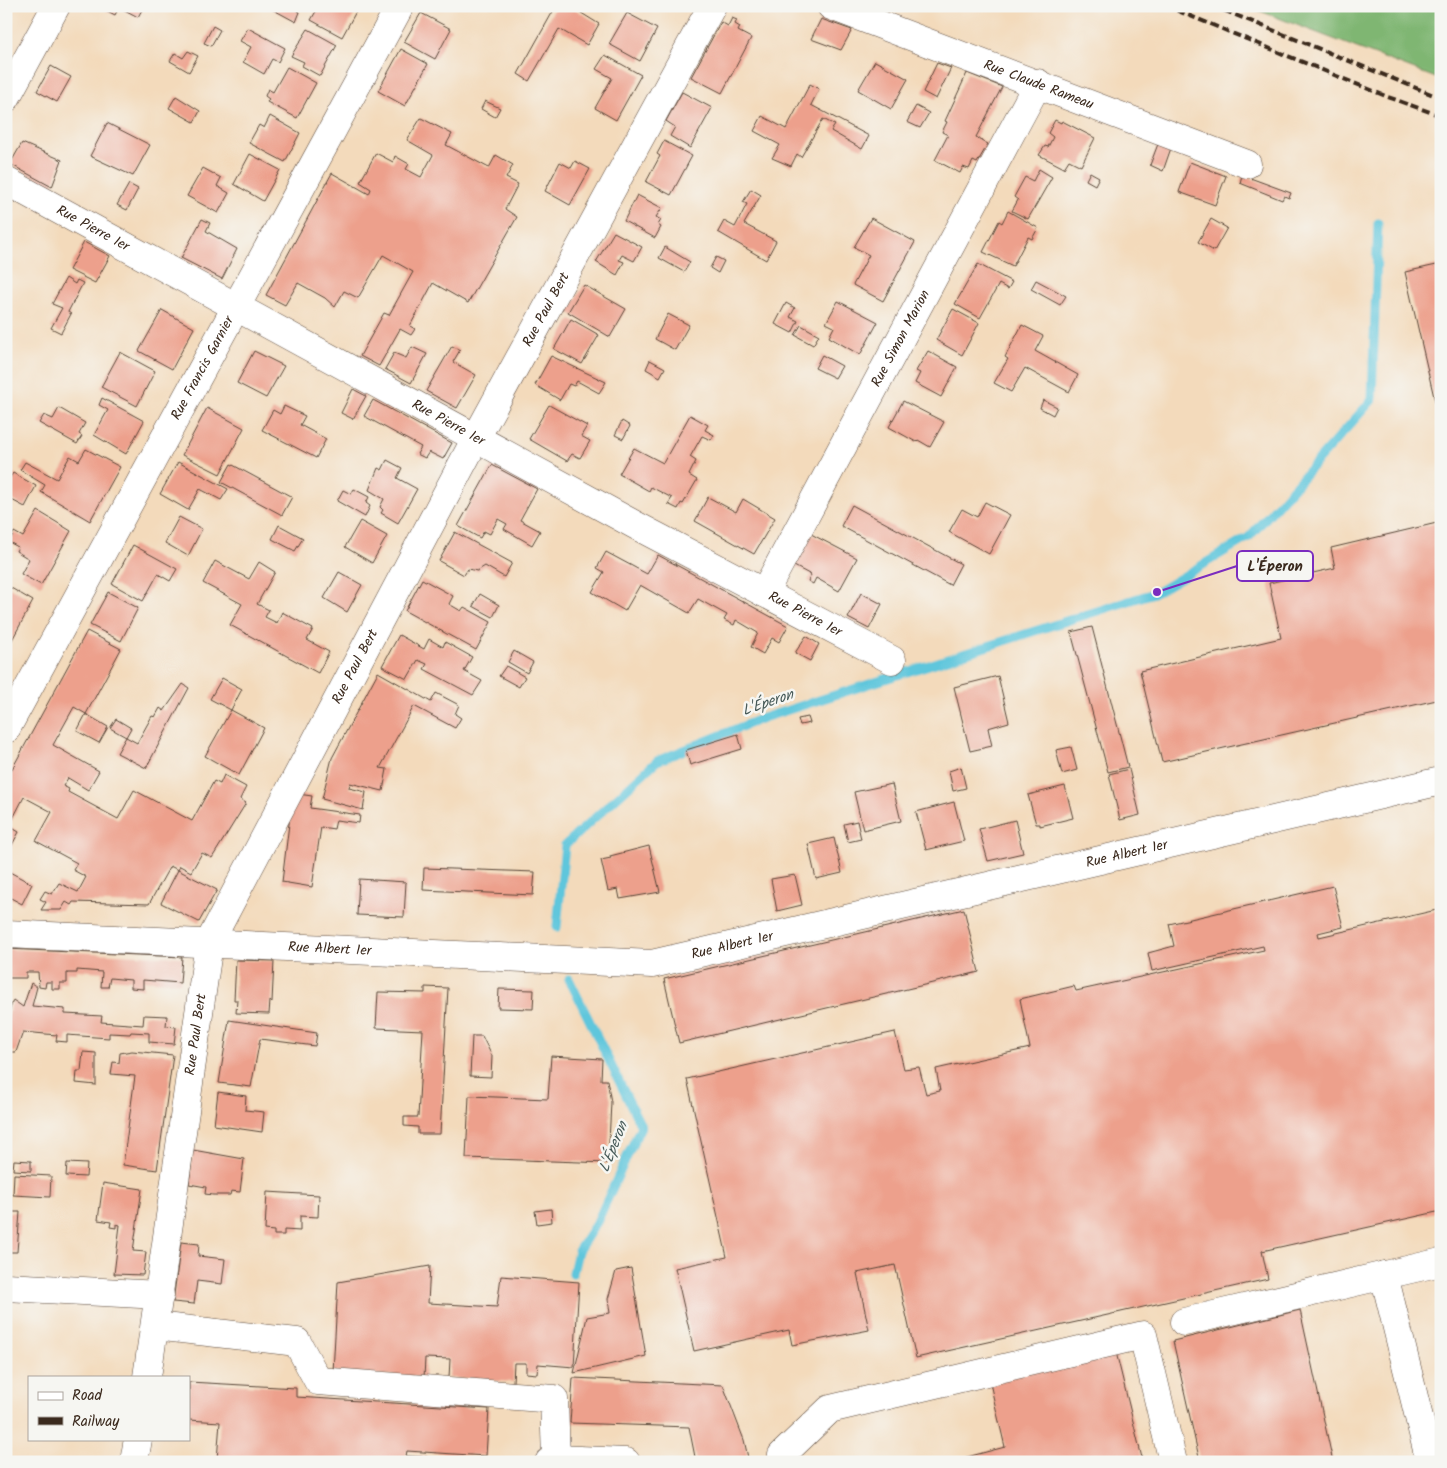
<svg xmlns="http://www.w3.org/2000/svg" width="1447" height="1468" viewBox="0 0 1447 1468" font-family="Kalam,sans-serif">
	<rect width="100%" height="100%" fill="#f6f6f2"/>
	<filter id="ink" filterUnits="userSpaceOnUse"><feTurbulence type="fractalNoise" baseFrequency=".02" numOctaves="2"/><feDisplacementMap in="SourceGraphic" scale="10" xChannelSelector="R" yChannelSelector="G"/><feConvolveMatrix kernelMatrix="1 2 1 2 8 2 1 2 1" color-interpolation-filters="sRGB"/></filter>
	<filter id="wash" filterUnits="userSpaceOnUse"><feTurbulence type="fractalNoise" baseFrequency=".0096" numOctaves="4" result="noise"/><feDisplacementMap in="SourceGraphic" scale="20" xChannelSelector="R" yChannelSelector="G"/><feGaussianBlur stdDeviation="1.12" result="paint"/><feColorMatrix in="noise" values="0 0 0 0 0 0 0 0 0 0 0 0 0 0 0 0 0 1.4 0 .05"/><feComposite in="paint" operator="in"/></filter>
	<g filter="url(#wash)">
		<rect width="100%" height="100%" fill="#f3dabb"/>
		<polygon fill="#7fb672" stroke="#5d7048" points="1247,6 1441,6 1441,80"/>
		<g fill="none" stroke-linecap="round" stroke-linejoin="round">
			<g stroke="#5fc6dc" stroke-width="9">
				<polyline points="557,927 565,845 657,761 763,718 1157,592 1249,537 1372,400 1378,223"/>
				<polyline points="569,979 641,1126 597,1222 578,1251 573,1273"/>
			</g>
		</g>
		<g id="blocks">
			<g fill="#eda08c">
				<polygon points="98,6 144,6 138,17 119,7 115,15"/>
				<polygon points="273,6 289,6 300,12 296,22 272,9"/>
				<polygon points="319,6 359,6 342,37 311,20"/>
				<polygon points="556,6 570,6 599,24 587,45 559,29 529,81 518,74"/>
				<polygon points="421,13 451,29 435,59 404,42"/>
				<polygon points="627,13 657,29 640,61 609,44"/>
				<polygon points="732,18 737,20 735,24 740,27 738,31 751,38 722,93 691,77 721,22 728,26"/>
				<polygon points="821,19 852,30 841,50 811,39"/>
				<polygon points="213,26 220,30 211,46 204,43"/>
				<polygon points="248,28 285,48 278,62 272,59 264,74 243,62 251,47 240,41"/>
				<polygon points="308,29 337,45 320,76 302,66 304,62 291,56"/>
				<polygon points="401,49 428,64 405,106 378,91"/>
				<polygon points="188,51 198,56 189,72 170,61 175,53 183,58"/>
				<polygon points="605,55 641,75 616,120 595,108 612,78 596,69"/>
				<polygon points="875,61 908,79 891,109 858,90"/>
				<polygon points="937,63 951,68 936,99 923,92"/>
				<polygon points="51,66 71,77 57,102 37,91"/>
				<polygon points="287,67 316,83 297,118 267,102 269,99 265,96 268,89 273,92"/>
				<polygon points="967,73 1002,87 976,137 988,144 977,163 973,161 969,169 963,167 960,173 935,160 948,135 942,132 947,122 945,121"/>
				<polygon points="810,84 819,89 811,105 869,136 862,149 831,131 835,125 823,119 801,157 797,154 791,166 772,158 780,145 754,131 762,116 786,129"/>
				<polygon points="682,92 712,108 690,148 670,136 675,127 666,121"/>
				<polygon points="176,96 200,111 194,122 169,108"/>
				<polygon points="485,101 500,108 495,117 481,109"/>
				<polygon points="916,106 929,113 920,128 907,122"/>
				<polygon points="270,116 300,133 285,162 249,143 259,125 264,128"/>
				<polygon points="421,118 452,134 446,145 489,168 496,155 513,165 506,178 518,184 505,209 517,217 468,303 433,283 410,326 415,329 411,335 400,329 379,366 360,356 384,313 389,315 413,272 383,255 358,298 344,291 335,307 325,298 298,283 285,305 266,295 332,173 369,194 371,189 360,182 376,153 393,162 395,156 409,164 406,169 421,177 433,155 407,140"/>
				<polygon points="1055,120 1061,123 1062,121 1095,138 1081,166 1069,160 1064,168 1039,155 1045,146 1048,147 1053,137 1048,133"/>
				<polygon points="107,123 150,145 133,176 90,156"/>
				<polygon points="664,141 692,156 671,195 646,182 660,156 657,154"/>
				<polygon points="22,143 62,160 52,187 10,164"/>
				<polygon points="1158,144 1171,148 1163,171 1150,165"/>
				<polygon points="250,154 280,170 263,201 234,184"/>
				<polygon points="575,161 590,169 570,205 545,191 560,162 571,168"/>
				<polygon points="1190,162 1226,176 1215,205 1179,192"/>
				<polygon points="203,168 221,178 217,186 229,193 218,213 187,196"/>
				<polygon points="1039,169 1052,177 1028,219 1012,211 1018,200 1014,197 1025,177 1033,181"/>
				<polygon points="1090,172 1099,177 1095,185 1086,180"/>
				<polygon points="1242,175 1291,193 1289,198 1284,196 1282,200 1240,183"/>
				<polygon points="129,184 138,189 127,210 117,205"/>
				<polygon points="751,189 761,195 744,224 776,241 766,260 718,232 724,221 735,227 747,204 743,202"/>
				<polygon points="637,195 662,208 656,217 661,220 658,225 661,227 655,238 624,221"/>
				<polygon points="1008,211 1038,228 1032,239 1028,237 1013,266 983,252 999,221 1002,223"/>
				<polygon points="871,218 915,242 883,301 853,285 869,255 854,247"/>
				<polygon points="202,219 210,223 206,231 237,249 222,279 181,258"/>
				<polygon points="1211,219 1227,228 1214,251 1198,242"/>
				<polygon points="614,232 642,247 634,261 622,255 619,260 624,262 617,275 596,262"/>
				<polygon points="84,242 110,256 95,283 69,270"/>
				<polygon points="665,247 690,262 684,272 659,258"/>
				<polygon points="716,257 724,261 718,273 710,268"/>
				<polygon points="978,264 1012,282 1008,289 999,284 980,318 955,304"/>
				<polygon points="1441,264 1441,423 1440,423 1405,272"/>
				<polygon points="66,278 75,284 77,280 83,283 68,312 71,314 61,333 51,328 62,308 52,304"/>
				<polygon points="1036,280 1066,296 1060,305 1031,289"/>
				<polygon points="584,285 626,309 610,337 568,312"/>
				<polygon points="838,301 878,322 860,355 829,337 834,327 826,323"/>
				<polygon points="786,303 795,308 790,317 798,321 792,333 775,324"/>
				<polygon points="953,309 979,323 962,355 936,340"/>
				<polygon points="162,310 194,328 172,369 139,351"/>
				<polygon points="668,314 689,325 675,350 655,339"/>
				<polygon points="571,319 599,335 582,364 554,349"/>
				<polygon points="801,325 819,335 813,345 795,335"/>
				<polygon points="1022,325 1043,336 1035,351 1078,375 1069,392 1025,368 1011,392 994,383 1008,359 1005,357"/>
				<polygon points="452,346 460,350 453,362 476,375 457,408 426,391"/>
				<polygon points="412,347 427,354 411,383 385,369 394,353 406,358"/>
				<polygon points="254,351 284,366 266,398 237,383"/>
				<polygon points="928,351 957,367 941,397 915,383 920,373 916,371"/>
				<polygon points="120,352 155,371 137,406 101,387"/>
				<polygon points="822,355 842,366 835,378 815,368"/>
				<polygon points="551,356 606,382 599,393 577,381 574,386 569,384 560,400 535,385"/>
				<polygon points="650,360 665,368 660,377 646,369"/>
				<polygon points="353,389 366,396 353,419 341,413"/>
				<polygon points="102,398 144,421 126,454 94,435 108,410 99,405"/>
				<polygon points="373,400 452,443 443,459 429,452 425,458 417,454 421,447 364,416"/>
				<polygon points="1043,400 1057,407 1053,415 1040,408"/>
				<polygon points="903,401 944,422 930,447 918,440 916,442 889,427"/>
				<polygon points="549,405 587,426 581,436 590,441 580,458 572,454 567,461 529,439"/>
				<polygon points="284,406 305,416 300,425 326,439 316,458 262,430 273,410 280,414"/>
				<polygon points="59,408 85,423 79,434 82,436 77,444 39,423 44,415 53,419"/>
				<polygon points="207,408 244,428 220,474 182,455"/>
				<polygon points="690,415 708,425 705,430 714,435 711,440 702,436 690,457 696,461 689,475 697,480 683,504 681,503 678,509 668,504 672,498 651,487 649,491 619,474 634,448 663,463"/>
				<polygon points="622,421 630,426 623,439 615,435"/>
				<polygon points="86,449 120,467 90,521 41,492 45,485 20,470 25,462 57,479 70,456 79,461"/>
				<polygon points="387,460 402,468 397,478 417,489 398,523 381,513 383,510 380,507 384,499 369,490 378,468 382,470"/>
				<polygon points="178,462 228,489 221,500 200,489 188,510 160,494"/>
				<polygon points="231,464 292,497 282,515 221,482"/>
				<polygon points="492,465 537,489 520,520 540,531 532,545 504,529 507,524 498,519 490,534 484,531 480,538 458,526"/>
				<polygon points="13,473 36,486 25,507 6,497 6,483"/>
				<polygon points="354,489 369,497 366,503 370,506 365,517 337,501 343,490 351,494"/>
				<polygon points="708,497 736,512 743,499 775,518 754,554 695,521"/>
				<polygon points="985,502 1010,515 989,554 949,532 962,509 977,517"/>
				<polygon points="852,505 961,564 950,585 841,526"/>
				<polygon points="38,511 71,531 41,585 21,574 29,559 16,551 18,547 9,542 14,532 23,537"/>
				<polygon points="179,517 202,529 188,556 165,543"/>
				<polygon points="360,521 387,536 372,563 345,547"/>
				<polygon points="1441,522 1441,699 1162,762 1140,671 1281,638 1269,583 1335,568 1331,548"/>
				<polygon points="279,525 303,538 295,551 272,539"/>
				<polygon points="455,532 512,563 504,577 485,566 477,571 468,569 464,575 439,561"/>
				<polygon points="811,534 857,558 839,591 816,578 813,584 808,581 811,575 794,566"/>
				<polygon points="133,545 177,569 170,581 158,574 143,601 112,584"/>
				<polygon points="606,552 647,574 658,555 788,626 779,642 772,638 763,654 751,647 758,633 736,620 734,625 724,620 727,615 698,599 689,613 640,585 625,611 592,592 604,572 597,568"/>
				<polygon points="215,561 249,579 259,562 275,572 257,604 269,610 265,617 277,623 282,612 313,629 307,640 329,652 318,673 230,625 242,604 203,583"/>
				<polygon points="339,572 362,585 347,612 324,598"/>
				<polygon points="422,579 453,596 449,604 461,611 464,607 491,622 476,650 405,611"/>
				<polygon points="6,585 33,601 6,651"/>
				<polygon points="108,592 138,608 121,641 90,625"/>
				<polygon points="861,593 882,604 869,629 848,618"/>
				<polygon points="480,594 499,605 493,617 473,606"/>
				<polygon points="1092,627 1128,767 1108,772 1071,632"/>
				<polygon points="87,631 121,649 86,714 108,727 99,743 77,731 86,714 74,707 53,745 99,771 88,790 68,778 63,786 69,789 68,792 118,819 134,790 192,821 214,781 220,784 224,775 246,787 240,799 246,803 212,858 202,853 191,872 180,866 178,870 170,866 149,904 73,902 71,905 66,902 61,910 41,910 46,902 40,899 45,891 52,894 59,883 78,892 86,877 73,870 77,863 36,841 52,812 24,797 9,826 19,832 6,856 6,780"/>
				<polygon points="399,635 424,649 429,639 443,647 445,642 472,657 464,671 482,681 473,695 424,669 427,664 418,660 407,679 382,666"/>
				<polygon points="806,636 819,644 810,661 795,653"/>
				<polygon points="514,651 533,662 527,673 508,662"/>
				<polygon points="506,666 525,677 519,687 499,676"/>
				<polygon points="378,672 431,702 436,693 459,705 455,714 461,718 455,728 414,706 380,768 387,769 383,791 350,783 349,788 366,792 363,810 322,799 332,758"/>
				<polygon points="998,676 1009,722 988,728 992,746 970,751 954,687"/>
				<polygon points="222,678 242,689 231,710 210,699"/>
				<polygon points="183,684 189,688 146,768 117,753 126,737 137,743 152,716 155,717 160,708 164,711"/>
				<polygon points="231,710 264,728 239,775 205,756"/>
				<polygon points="808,717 810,723 800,725 798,719"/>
				<polygon points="116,719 131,728 126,737 110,728"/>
				<polygon points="738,734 742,749 690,765 686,750"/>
				<polygon points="1071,747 1077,770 1062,774 1056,750"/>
				<polygon points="961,767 966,788 953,791 949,771"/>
				<polygon points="1129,769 1140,815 1120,820 1109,774"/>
				<polygon points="892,784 901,821 863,830 854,792"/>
				<polygon points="1065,786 1073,818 1040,826 1040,824 1036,824 1028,795"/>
				<polygon points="298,794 312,796 310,808 360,815 359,823 336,820 334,829 321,827 312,887 282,882 291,807"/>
				<polygon points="954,802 964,841 926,850 916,812"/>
				<polygon points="1015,820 1023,853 988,861 979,829"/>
				<polygon points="857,821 861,839 848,842 844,824"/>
				<polygon points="834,838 842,873 816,879 808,844"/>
				<polygon points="649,846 660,892 620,899 618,889 608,891 601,860 611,858 610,856"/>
				<polygon points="424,868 535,872 533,895 423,890"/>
				<polygon points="6,870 32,884 22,904 9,897 6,902"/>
				<polygon points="178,870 217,890 199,922 161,903"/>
				<polygon points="795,875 802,905 777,911 771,879"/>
				<polygon points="359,879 406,882 404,917 357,915"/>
				<polygon points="1333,886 1343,927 1318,933 1319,937 1441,909 1441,1211 1262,1251 1268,1279 916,1358 895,1265 857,1273 869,1330 792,1345 789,1330 694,1351 675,1268 727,1257 687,1079 895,1032 904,1069 919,1067 926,1094 940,1091 936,1069 1030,1048 1020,999 1074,986 1076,991 1264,950 1263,946 1152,971 1148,953 1174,946 1169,924"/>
				<polygon points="964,909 979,972 679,1043 664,979"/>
				<polygon points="6,949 182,957 180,983 143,980 143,989 131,988 131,980 110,978 108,987 101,987 102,972 77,970 77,973 67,973 67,983 60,983 60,989 52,989 52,982 46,982 45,988 39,987 38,972 26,972 26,978 6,978"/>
				<polygon points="236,960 274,961 272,1002 270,1001 269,1014 236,1013 237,1000 234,1000"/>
				<polygon points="31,983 37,987 32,1006 65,1009 65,1014 102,1016 101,1022 143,1025 144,1015 167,1016 166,1026 176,1027 174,1044 149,1042 149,1033 131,1032 130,1034 109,1033 109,1038 67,1035 67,1042 56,1041 57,1035 23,1032 16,1052 6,1052 6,1021 13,1000 23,1007"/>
				<polygon points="425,987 448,988 440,1134 418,1134 418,1127 404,1126 404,1117 418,1117 423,1030 376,1028 378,992 425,993"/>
				<polygon points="499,989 534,990 533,1009 498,1008"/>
				<polygon points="229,1020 317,1033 315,1046 260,1039 251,1087 219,1083"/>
				<polygon points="472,1036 482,1036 492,1056 491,1077 470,1076"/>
				<polygon points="132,1051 173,1055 157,1170 123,1165 135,1076 111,1074 113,1062 119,1063 120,1053"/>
				<polygon points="83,1052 96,1053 96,1085 76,1083 77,1071 81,1071"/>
				<polygon points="551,1056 602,1059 601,1080 607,1080 611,1102 608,1163 466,1158 469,1096 548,1099"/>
				<polygon points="6,1068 10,1069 7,1082 6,1082"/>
				<polygon points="218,1092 246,1096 245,1110 264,1112 262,1132 214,1125"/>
				<polygon points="193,1150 244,1159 240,1192 231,1191 230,1195 213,1195 205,1194 206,1187 189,1184"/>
				<polygon points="14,1160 31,1161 31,1171 13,1170"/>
				<polygon points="67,1163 87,1164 86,1177 66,1176"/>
				<polygon points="14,1174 51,1176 50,1197 13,1195"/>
				<polygon points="103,1183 142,1189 133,1251 146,1252 143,1275 114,1274 120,1225 116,1224 116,1228 110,1227 111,1222 98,1220"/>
				<polygon points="267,1192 319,1195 318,1217 300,1216 300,1231 284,1230 284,1235 274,1235 274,1231 265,1230"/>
				<polygon points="551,1209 552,1222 537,1224 535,1211"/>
				<polygon points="6,1212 20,1212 17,1252 6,1252"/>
				<polygon points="181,1242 199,1244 198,1256 225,1259 222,1284 197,1281 194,1304 173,1302"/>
				<polygon points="430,1266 428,1303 497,1307 501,1276 579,1282 574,1367 538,1364 537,1374 526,1373 526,1363 514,1363 513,1382 449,1378 450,1359 425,1358 424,1378 333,1372 338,1282"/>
				<polygon points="631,1268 646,1356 574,1373 587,1317 610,1313 608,1299 616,1271"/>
				<polygon points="1300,1310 1333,1462 1200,1462 1173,1341"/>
				<polygon points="1115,1348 1143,1462 948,1462 1005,1447 989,1379"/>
				<polygon points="573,1378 723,1385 744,1440 749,1462 696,1462 689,1427 570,1423"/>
				<polygon points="189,1382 296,1388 296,1397 489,1409 486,1456 407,1451 406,1456 427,1457 426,1462 217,1460 220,1422 189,1420"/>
			</g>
		</g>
	</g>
	<g filter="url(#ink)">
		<use href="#blocks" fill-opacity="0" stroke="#574436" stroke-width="1"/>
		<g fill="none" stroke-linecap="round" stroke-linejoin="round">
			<defs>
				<g id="minor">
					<path id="s1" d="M831,6L1247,164"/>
					<polyline points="6,98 56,6"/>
					<path id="s2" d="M6,181L637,526L892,660"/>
					<path id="s3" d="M764,593L1038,83"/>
					<path id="s4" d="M6,729L400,6"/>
					<path id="s5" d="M6,934L652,964L1441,781"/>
					<polyline points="1384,1275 1430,1462"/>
					<polyline points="6,1287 160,1295"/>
					<polyline points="1184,1322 1441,1262"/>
					<polyline points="155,1326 297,1342 318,1381 554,1399 556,1459"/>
					<path id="s6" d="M147,1377L209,943L476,438L712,6"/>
					<polyline points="134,1462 138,1439"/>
					<polyline points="549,1462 556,1459 626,1462"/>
					<polyline points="784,1462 782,1455 830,1409 1143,1335 1173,1462"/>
				</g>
			</defs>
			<use href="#minor" stroke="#574436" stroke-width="29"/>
			<use href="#minor" stroke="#fff" stroke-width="28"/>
			<g stroke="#3b2a1e" stroke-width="4" stroke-dasharray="8 4" stroke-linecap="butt">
				<polyline points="1166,6 1388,97 1441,116"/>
				<polyline points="1213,6 1441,98"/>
			</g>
		</g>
	</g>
	<g text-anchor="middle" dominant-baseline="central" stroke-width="5" stroke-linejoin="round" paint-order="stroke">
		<g font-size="14" fill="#3b2a1e" stroke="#f6f6f2">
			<text stroke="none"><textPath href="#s1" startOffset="222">Rue Claude Rameau</textPath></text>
			<text stroke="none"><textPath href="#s2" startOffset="99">Rue Pierre 1er</textPath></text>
			<text stroke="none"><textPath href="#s6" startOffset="1156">Rue Paul Bert</textPath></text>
			<text stroke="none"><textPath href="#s3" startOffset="289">Rue Simon Marion</textPath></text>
			<text stroke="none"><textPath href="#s4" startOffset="411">Rue Francis Garnier</textPath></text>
			<text stroke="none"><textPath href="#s2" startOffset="504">Rue Pierre 1er</textPath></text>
			<text stroke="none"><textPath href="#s2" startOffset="909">Rue Pierre 1er</textPath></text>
			<text stroke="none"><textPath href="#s6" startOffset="751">Rue Paul Bert</textPath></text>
			<text stroke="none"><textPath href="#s5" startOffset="1134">Rue Albert 1er</textPath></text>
			<text stroke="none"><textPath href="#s5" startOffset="729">Rue Albert 1er</textPath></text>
			<text stroke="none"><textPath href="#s5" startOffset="324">Rue Albert 1er</textPath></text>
			<text stroke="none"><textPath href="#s6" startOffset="346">Rue Paul Bert</textPath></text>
		</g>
		<g font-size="15" font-style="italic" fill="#465957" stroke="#f6f6f2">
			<text transform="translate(768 703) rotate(-19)">L'Éperon</text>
			<text transform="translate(614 1147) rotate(-68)">L'Éperon</text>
		</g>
	</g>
	<path fill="none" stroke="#7b2cbf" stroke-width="2" d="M1157 592L1237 566"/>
	<circle fill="#7b2cbf" stroke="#f6f6f2" stroke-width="2" cx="1157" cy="592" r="5"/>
	<rect fill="#f6f6f2" stroke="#7b2cbf" stroke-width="2" x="1237" y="551" width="76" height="30" rx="5"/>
	<g font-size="15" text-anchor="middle" font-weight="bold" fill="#3b2a1e">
		<text x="1275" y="571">L'Éperon</text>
	</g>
	<rect width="1447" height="1468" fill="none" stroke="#f6f6f2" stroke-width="25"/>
	<rect x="28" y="1376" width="162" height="65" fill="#f6f6f2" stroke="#aba49d"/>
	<rect x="38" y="1392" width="25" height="8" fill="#ffffff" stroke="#aba49d"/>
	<text x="72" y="1400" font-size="15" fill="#3b2a1e">Road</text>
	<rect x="38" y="1417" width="25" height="8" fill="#3b2a1e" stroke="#aba49d"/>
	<text x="72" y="1426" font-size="15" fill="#3b2a1e">Railway</text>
</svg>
